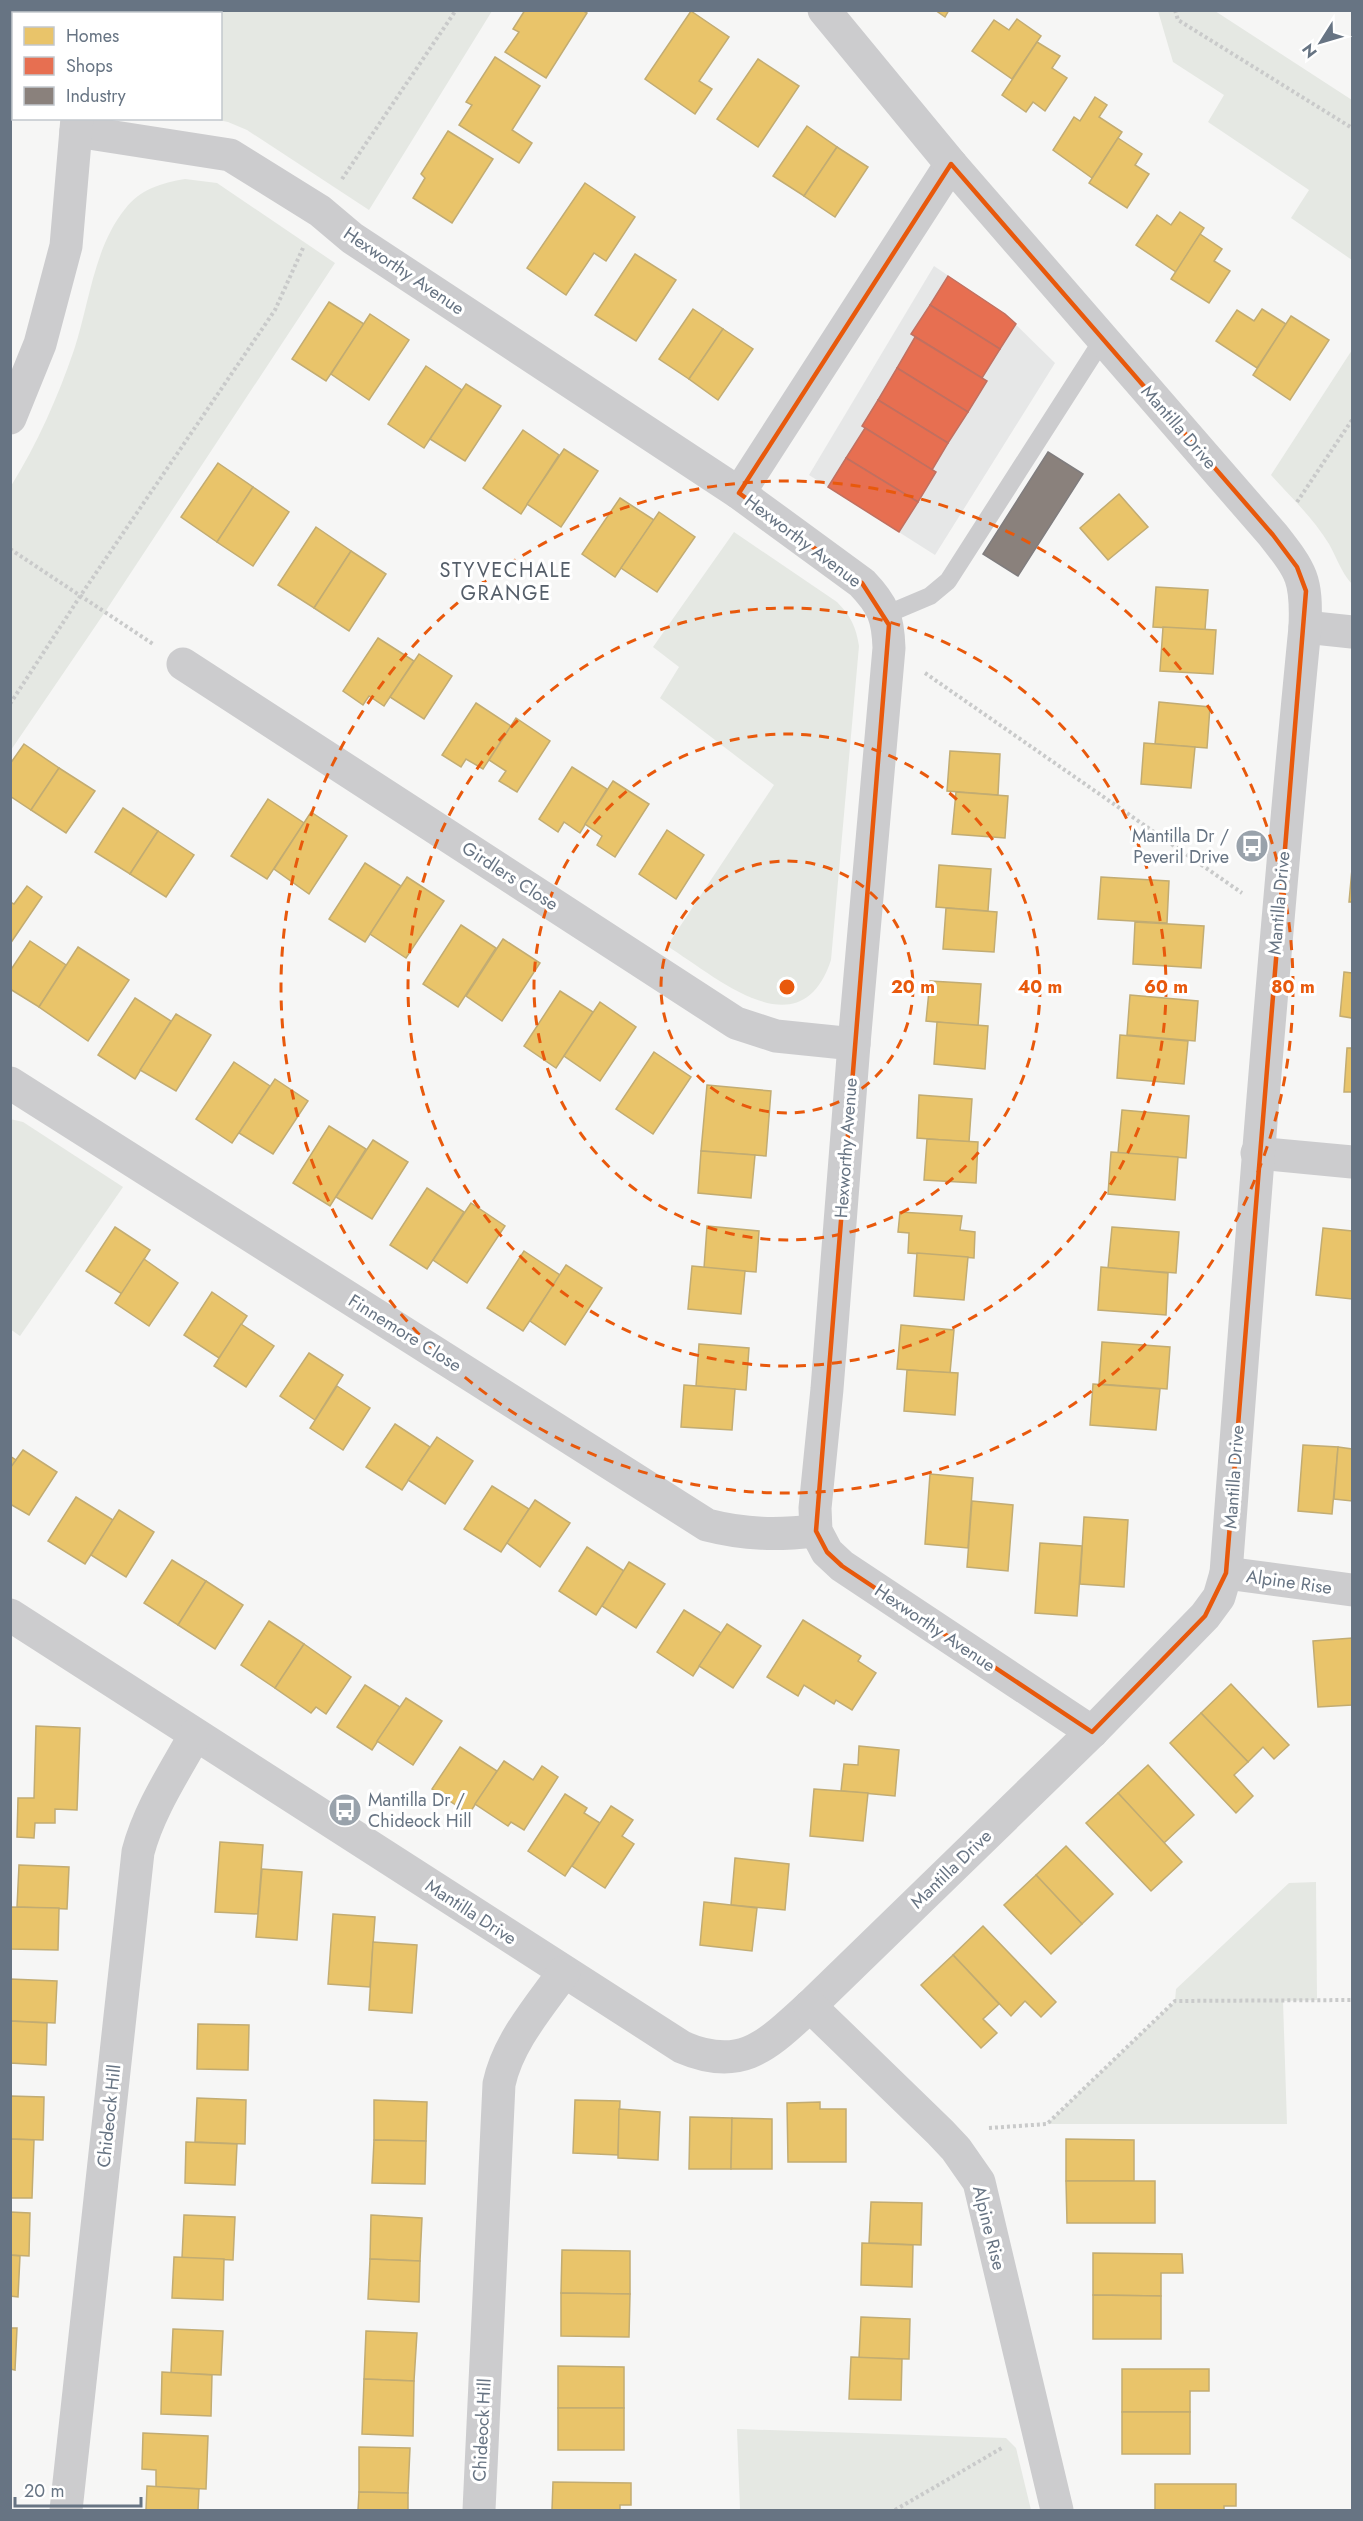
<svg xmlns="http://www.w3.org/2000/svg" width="1363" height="2521" viewBox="0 0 1363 2521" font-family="Jost,sans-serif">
	<rect width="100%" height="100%" fill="#f6f6f5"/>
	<polygon fill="#e6e7e7" points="934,266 1005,314 1055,363 935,555 809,475"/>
	<g fill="#e5e8e3">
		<polygon points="110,11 110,10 492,11 369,210 247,130 228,122 214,119 220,118 220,14 110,14"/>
		<polygon points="1158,11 1215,11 1352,100 1352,260 1291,218 1309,190 1208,122 1224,95 1173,62"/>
		<path d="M185,179L217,183L335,263L105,612L11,750V486C37,444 58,397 74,350C89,305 94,247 125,209C140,189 162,183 185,179Z"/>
		<path d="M1352,350V584C1341,572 1337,558 1329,544C1313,518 1291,497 1271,475Z"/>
		<path d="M734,532L837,602C851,616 856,627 859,646L831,960C800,1053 717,977 667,946L774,785L660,698L679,667L653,647Z"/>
		<polygon points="10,1119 23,1122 123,1187 20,1336 10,1329"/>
		<polygon points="1316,1882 1317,2000 1283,2001 1287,2124 1047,2124 1175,2001 1176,1989 1289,1883"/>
		<polygon points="737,2429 1006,2438 1016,2448 1031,2510 740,2510"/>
	</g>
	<g fill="#e9c46a" stroke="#c2ac72" stroke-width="1.5">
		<polygon points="525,10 582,10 587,13 546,78 505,52 519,32 513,29"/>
		<polygon points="935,10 949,10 945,17"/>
		<polygon points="691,11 729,37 699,81 712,89 695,114 645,79"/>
		<polygon points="1017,19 1041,36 1012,79 972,51 994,20 1009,30"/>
		<polygon points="1037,42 1060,56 1052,68 1067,78 1045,111 1033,102 1026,112 1002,95"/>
		<polygon points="495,57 540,86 512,130 532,143 519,163 459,125 472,105 466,102"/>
		<polygon points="758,59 799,86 758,147 717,119"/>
		<polygon points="1095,97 1107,105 1099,117 1122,132 1092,178 1053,150 1074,117 1080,121"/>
		<polygon points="807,126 837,147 804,196 773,176"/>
		<polygon points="448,131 493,159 452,223 413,198 425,178 421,174"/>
		<polygon points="1118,138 1142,154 1135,165 1149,174 1127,208 1089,183"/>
		<polygon points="837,147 868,167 835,217 804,196"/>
		<polygon points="585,183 635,217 606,261 594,253 566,295 527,268"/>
		<polygon points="1180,212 1204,228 1176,272 1136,245 1157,215 1171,225"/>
		<polygon points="1200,234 1222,249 1214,261 1230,271 1209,303 1171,279"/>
		<polygon points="635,254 676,280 636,341 595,315"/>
		<polygon points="329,302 364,324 326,381 292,359"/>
		<polygon points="693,309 723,329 689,379 659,359"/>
		<polygon points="1262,309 1286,324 1257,368 1216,341 1237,310 1254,321"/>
		<polygon points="370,314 409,340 369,400 331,374"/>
		<polygon points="1291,316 1329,340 1290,400 1253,375"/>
		<polygon points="723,329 753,349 718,400 689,379"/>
		<polygon points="426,366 462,390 424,448 388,424"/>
		<polygon points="466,384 501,406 465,461 430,439"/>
		<polygon points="523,430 559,455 521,514 483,488"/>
		<polygon points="564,449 598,471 561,527 527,504"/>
		<polygon points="218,463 253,487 217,542 181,517"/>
		<polygon points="253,487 289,512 253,566 217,542"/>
		<polygon points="1119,494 1148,527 1108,560 1080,528"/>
		<polygon points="620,498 654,520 615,577 582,554"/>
		<polygon points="659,512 695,537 657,592 621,568"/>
		<polygon points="316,527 351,551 314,608 278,585"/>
		<polygon points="351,551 386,574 349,631 314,608"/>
		<polygon points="1156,587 1208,590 1205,630 1153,627"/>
		<polygon points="1163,627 1216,630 1213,674 1160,671"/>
		<polygon points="378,638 414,661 384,706 369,696 363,705 343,691"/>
		<polygon points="419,654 452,676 424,719 390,697"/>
		<polygon points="1159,702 1210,707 1207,748 1155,744"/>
		<polygon points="476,703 511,726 483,769 466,759 461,767 442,755"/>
		<polygon points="516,718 550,741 517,792 499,781 506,771 489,760"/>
		<polygon points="1144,743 1195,747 1191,788 1141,784"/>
		<polygon points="24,744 59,768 31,810 10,796 10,764"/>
		<polygon points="950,751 1000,754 998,795 947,791"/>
		<polygon points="572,767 607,789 580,833 564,822 558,832 539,819"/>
		<polygon points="59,768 95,791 66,833 31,810"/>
		<polygon points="613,781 649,804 615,857 597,845 602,836 585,824"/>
		<polygon points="956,792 1008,796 1005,838 952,834"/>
		<polygon points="268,799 304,823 267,879 231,856"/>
		<polygon points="123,808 158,831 130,874 95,852"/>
		<polygon points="311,812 347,836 309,894 274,869"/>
		<polygon points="667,830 704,855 676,899 639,874"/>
		<polygon points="158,831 194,855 166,897 130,874"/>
		<polygon points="365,863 401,886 365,942 329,919"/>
		<polygon points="939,865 991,869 988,911 936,907"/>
		<polygon points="1352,869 1352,902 1349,902"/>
		<polygon points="407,877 444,901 406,958 370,934"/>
		<polygon points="1101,877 1169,881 1167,923 1098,919"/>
		<polygon points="27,886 42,897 10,944 10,902 14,904"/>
		<polygon points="946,908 997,912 994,952 943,949"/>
		<polygon points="1135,922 1204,926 1201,968 1133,964"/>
		<polygon points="461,925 496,948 458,1007 423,984"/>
		<polygon points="503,939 540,963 502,1021 466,996"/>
		<polygon points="30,941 66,965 39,1007 10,989 10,971"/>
		<polygon points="78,947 129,980 88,1041 39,1007"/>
		<polygon points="1344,972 1352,973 1352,1018 1340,1016"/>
		<polygon points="930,981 981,984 978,1026 926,1021"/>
		<polygon points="560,991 593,1012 556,1068 524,1046"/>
		<polygon points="1130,995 1198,1001 1195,1041 1127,1035"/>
		<polygon points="135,998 171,1021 135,1079 98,1055"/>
		<polygon points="600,1002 636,1027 600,1081 564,1056"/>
		<polygon points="176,1014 211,1035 176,1091 140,1070"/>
		<polygon points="937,1022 988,1026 985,1069 934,1064"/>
		<polygon points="1120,1035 1188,1041 1184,1084 1117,1078"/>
		<polygon points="1347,1048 1352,1048 1352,1092 1344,1092"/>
		<polygon points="654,1052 691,1077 653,1134 616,1109"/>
		<polygon points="234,1062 270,1086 232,1143 196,1119"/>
		<polygon points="275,1079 308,1101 273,1154 239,1133"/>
		<polygon points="707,1085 771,1091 766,1156 701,1151"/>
		<polygon points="919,1095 972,1099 969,1142 917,1138"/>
		<polygon points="1122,1110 1189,1116 1186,1158 1118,1153"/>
		<polygon points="329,1126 366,1149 330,1206 293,1183"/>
		<polygon points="927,1139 978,1142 976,1183 924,1180"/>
		<polygon points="373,1140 408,1162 372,1219 336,1197"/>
		<polygon points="701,1151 755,1155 751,1198 698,1193"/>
		<polygon points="1111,1152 1178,1157 1175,1200 1108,1194"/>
		<polygon points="427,1188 464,1212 427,1269 390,1245"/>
		<polygon points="471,1203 505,1226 467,1283 433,1260"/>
		<polygon points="900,1212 962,1216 960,1230 975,1232 974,1258 908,1253 909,1233 898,1232"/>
		<polygon points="707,1226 759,1231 756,1272 704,1268"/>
		<polygon points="115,1227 150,1250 122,1294 86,1271"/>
		<polygon points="1112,1227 1179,1232 1176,1273 1108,1268"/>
		<polygon points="1323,1228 1352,1231 1352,1299 1316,1295"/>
		<polygon points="524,1251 560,1275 523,1331 487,1308"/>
		<polygon points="917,1253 968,1257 964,1300 914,1296"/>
		<polygon points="144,1259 178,1283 149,1326 115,1303"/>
		<polygon points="566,1265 602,1288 565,1345 530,1321"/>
		<polygon points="692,1266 745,1271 741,1314 688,1309"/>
		<polygon points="1101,1267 1168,1273 1166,1315 1098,1310"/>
		<polygon points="212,1292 247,1316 219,1358 184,1335"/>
		<polygon points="241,1324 274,1346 246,1387 214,1366"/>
		<polygon points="901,1325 954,1330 950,1373 897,1369"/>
		<polygon points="1102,1342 1170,1347 1167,1389 1099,1384"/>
		<polygon points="699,1344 749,1348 746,1390 696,1386"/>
		<polygon points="309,1353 343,1375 315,1420 280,1396"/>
		<polygon points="907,1370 958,1373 955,1415 904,1411"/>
		<polygon points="1093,1384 1160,1389 1156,1430 1090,1425"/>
		<polygon points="684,1385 735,1389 732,1430 681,1427"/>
		<polygon points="337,1386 370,1408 343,1450 310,1428"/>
		<polygon points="395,1424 430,1447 402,1490 366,1467"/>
		<polygon points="437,1437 473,1461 445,1504 408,1480"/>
		<polygon points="1303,1445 1338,1447 1332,1514 1298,1511"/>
		<polygon points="1338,1447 1352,1449 1352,1501 1334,1499"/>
		<polygon points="23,1450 57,1472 29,1515 10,1504 10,1468"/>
		<polygon points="10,1456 16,1460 10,1468"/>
		<polygon points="930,1474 973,1478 968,1548 925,1544"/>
		<polygon points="492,1486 529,1509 501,1552 464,1529"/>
		<polygon points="76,1497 113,1520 85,1564 48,1541"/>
		<polygon points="535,1500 570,1523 540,1567 507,1543"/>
		<polygon points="972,1501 1013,1505 1008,1571 967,1567"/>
		<polygon points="119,1510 154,1532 126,1577 91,1555"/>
		<polygon points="1084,1517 1128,1520 1124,1587 1080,1584"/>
		<polygon points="1040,1543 1082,1546 1077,1616 1035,1613"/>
		<polygon points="587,1547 624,1571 596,1615 559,1591"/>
		<polygon points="172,1560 206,1581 178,1625 144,1603"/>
		<polygon points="629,1562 665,1584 636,1628 602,1606"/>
		<polygon points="206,1581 243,1605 215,1649 178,1625"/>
		<polygon points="684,1610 721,1633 693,1676 657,1652"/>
		<polygon points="803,1620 861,1656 858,1661 876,1673 852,1710 836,1700 834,1704 804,1685 798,1696 767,1677"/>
		<polygon points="269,1621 304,1644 275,1688 241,1665"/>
		<polygon points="727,1624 761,1646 733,1688 699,1666"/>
		<polygon points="1352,1638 1352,1705 1318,1707 1313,1641"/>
		<polygon points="304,1644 351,1677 326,1714 316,1707 311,1713 275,1688"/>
		<polygon points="1231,1684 1289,1745 1274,1759 1263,1747 1248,1762 1201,1713"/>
		<polygon points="365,1685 400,1707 372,1750 337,1727"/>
		<polygon points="406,1698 442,1721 413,1765 377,1741"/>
		<polygon points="1201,1713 1248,1762 1234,1775 1253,1796 1236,1813 1170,1743"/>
		<polygon points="36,1726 80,1728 77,1810 55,1809 55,1823 35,1823 34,1838 17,1837 18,1798 34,1798"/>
		<polygon points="859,1746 899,1750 895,1796 841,1791 844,1764 858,1765"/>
		<polygon points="460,1747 497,1771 469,1814 432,1789"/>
		<polygon points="504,1761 533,1780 542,1766 558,1777 524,1830 511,1822 508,1826 475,1804"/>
		<polygon points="1148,1765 1194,1815 1164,1843 1118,1793"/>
		<polygon points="814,1789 868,1793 863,1841 810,1836"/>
		<polygon points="1118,1793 1182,1862 1151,1891 1086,1823"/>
		<polygon points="565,1794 587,1808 584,1813 600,1823 565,1876 528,1851"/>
		<polygon points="611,1806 633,1820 622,1836 634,1844 605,1888 572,1866"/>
		<polygon points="220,1842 263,1845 258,1914 215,1912"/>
		<polygon points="1066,1846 1113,1894 1082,1924 1036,1875"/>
		<polygon points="735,1858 789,1864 785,1910 731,1905"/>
		<polygon points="19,1865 69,1867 67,1909 17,1907"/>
		<polygon points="262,1869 302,1872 297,1940 256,1937"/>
		<polygon points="1036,1875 1082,1924 1051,1954 1004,1905"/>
		<polygon points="704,1902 757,1908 752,1951 700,1945"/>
		<polygon points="10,1907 59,1908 58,1950 10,1949"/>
		<polygon points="333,1914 375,1917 370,1987 328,1984"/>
		<polygon points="983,1926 1056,2002 1041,2017 1025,2001 1011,2016 953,1955"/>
		<polygon points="373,1942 417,1945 412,2013 369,2010"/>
		<polygon points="953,1955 999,2004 983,2019 997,2033 981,2048 921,1985"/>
		<polygon points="10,1979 57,1981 55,2023 10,2021"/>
		<polygon points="10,2021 47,2023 46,2065 10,2063"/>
		<polygon points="198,2024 249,2025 248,2070 197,2069"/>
		<polygon points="10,2096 44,2097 43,2140 10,2139"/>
		<polygon points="197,2098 246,2100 245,2144 195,2142"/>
		<polygon points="374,2100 427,2102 426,2141 374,2140"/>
		<polygon points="575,2100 620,2101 618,2155 573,2153"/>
		<polygon points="820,2102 820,2109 846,2109 846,2162 788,2162 787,2103"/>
		<polygon points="619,2109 660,2112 658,2160 618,2158"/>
		<polygon points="690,2117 732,2118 731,2169 689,2169"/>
		<polygon points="732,2118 772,2119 772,2169 731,2169"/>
		<polygon points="10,2139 34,2140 32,2198 10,2198"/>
		<polygon points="1066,2139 1134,2140 1134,2181 1066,2181"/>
		<polygon points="374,2140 426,2141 425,2184 372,2183"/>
		<polygon points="186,2142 237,2144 235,2185 185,2183"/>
		<polygon points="1066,2181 1155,2181 1155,2223 1067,2223"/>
		<polygon points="871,2202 922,2203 921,2245 869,2243"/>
		<polygon points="10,2212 30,2213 29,2256 10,2255"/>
		<polygon points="184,2215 235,2217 233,2260 182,2258"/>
		<polygon points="371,2215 422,2218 420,2261 370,2259"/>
		<polygon points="862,2243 913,2245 912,2287 861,2285"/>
		<polygon points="562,2250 630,2251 630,2294 561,2293"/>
		<polygon points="1093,2253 1182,2254 1183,2273 1161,2273 1161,2296 1093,2295"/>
		<polygon points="10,2255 20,2256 18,2297 10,2296"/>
		<polygon points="174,2257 224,2259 223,2300 172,2298"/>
		<polygon points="370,2259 420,2261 419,2302 368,2299"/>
		<polygon points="561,2293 630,2294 629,2337 561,2336"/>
		<polygon points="1093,2295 1161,2296 1161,2339 1093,2339"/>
		<polygon points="861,2317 910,2319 909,2359 859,2358"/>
		<polygon points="10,2328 17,2328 15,2370 10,2369"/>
		<polygon points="173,2329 223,2331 221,2375 171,2373"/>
		<polygon points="366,2331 417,2333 414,2381 364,2379"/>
		<polygon points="851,2357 902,2359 901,2400 849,2399"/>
		<polygon points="558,2366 624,2367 624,2408 558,2408"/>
		<polygon points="1122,2369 1209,2369 1209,2391 1190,2391 1190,2412 1122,2412"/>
		<polygon points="162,2372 212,2375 211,2416 161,2414"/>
		<polygon points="364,2379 414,2381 413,2436 362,2434"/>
		<rect x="558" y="2408" width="66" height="42"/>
		<rect x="1122" y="2412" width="68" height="42"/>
		<polygon points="143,2433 208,2436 206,2489 156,2487 156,2470 142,2469"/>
		<polygon points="359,2447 410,2448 408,2493 359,2492"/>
		<polygon points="553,2482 631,2483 631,2505 620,2505 620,2510 552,2510"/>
		<polygon points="1155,2484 1236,2484 1236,2506 1224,2506 1224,2510 1155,2510"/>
		<polygon points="147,2486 199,2489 198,2510 146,2510"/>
		<polygon points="359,2492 408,2493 408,2510 358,2510"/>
	</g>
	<g fill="#e76f51" stroke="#c17060" stroke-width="1.5">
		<polygon points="948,276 1005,314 1016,324 1000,349 930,305"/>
		<polygon points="930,305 1000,349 982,378 911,334"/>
		<polygon points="915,337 987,381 968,412 897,368"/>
		<polygon points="897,368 968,412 948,443 878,400"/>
		<polygon points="878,400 948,443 932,470 862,426"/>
		<polygon points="865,428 936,472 918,502 846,458"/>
		<polygon points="846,458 918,502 899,532 828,487"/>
	</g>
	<polygon fill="#8a817c" stroke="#807d7e" stroke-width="1.5" points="1048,452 1083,474 1018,576 983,554"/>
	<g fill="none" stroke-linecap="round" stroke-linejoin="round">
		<g stroke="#c9caca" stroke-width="4" stroke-dasharray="3 3" stroke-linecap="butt">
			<polyline points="1175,10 1178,20 1352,128"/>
			<polyline points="342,179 456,10"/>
			<polyline points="1297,502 1352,420"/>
			<polyline points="10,549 153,644"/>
			<polyline points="925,673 1242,893"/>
			<polyline points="10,704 81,595 275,310 303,248"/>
			<polyline points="989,2128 1047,2124 1175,2001 1352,2000"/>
			<polyline points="895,2510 1002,2448"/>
		</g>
		<polyline stroke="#ccccce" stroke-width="18" points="885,615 930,596 948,581 1103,339"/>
		<g stroke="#ccccce" stroke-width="33">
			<polyline points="72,10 73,14"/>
			<path d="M76,131L230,155L320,211L352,238L739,493L862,583C883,605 888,617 889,648L854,1044L827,1389L815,1508L816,1531L827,1552L842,1566L1092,1732"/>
			<polyline points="10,418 40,344 66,246 77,118"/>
			<polyline points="739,493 951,164"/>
			<polyline points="1305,627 1352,632"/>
			<polyline points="183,664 736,1023 776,1036 854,1044"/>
			<path d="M10,1083L707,1525C746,1535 777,1535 816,1531"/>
			<polyline points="1257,1153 1352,1162"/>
			<polyline points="1226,1573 1352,1590"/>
			<path d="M10,1615L682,2047C742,2073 767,2045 810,2006L1092,1732L1205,1616L1219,1597L1226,1573C1250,1257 1274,942 1305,627C1307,579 1302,572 1273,535L951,164L824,10"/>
			<polyline points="810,2006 940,2132 956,2149 979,2182 1057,2510"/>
			<path d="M66,2510L138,1852C149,1810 174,1773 195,1735"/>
			<path d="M479,2510L499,2084C508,2042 539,2007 564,1972"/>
		</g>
	</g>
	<path fill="none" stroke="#e8590c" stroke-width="4.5" stroke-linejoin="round" d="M951,164L1273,535L1297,567L1306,591L1226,1573L1205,1616L1092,1732L842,1566L827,1552L816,1531L889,625L862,583L739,493Z"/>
	<g fill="none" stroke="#e8590c" stroke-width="3" stroke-dasharray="10 8">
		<circle cx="787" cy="987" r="126"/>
		<circle cx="787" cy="987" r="253"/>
		<circle cx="787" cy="987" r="379"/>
		<circle cx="787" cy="987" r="506"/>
	</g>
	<defs>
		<symbol id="bus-disc" viewBox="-11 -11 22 22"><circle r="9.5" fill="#99a2ab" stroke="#fff"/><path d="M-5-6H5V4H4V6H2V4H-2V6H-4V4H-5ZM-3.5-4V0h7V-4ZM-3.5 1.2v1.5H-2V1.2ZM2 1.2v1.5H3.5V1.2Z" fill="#fff"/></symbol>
	</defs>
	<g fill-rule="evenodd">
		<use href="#bus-disc" x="1233" y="827" width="38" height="38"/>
		<use href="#bus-disc" x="326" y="1791" width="38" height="38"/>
	</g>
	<g text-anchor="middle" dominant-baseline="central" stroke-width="6" stroke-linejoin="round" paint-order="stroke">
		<g font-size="18" fill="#677483" stroke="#fff">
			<text transform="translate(404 271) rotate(34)">Hexworthy Avenue</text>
			<text transform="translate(1179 427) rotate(49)">Mantilla Drive</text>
			<text transform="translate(803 541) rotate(37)">Hexworthy Avenue</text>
			<text transform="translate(510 876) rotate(33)">Girdlers Close</text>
			<text transform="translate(1279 903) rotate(-85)">Mantilla Drive</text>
			<text transform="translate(846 1148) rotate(-86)">Hexworthy Avenue</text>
			<text transform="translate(405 1333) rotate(32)">Finnemore Close</text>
			<text transform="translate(1234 1477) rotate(-86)">Mantilla Drive</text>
			<text transform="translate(1289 1582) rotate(8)">Alpine Rise</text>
			<text transform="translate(935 1628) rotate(34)">Hexworthy Avenue</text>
			<text transform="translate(951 1869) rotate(-44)">Mantilla Drive</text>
			<text transform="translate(471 1912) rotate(33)">Mantilla Drive</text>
			<text transform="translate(109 2116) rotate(-84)">Chideock Hill</text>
			<text transform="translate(989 2228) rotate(76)">Alpine Rise</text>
			<text transform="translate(482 2430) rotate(-87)">Chideock Hill</text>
		</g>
		<g font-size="18" fill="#677483" stroke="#fff" text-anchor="end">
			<text x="1229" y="836">Mantilla Dr /<tspan x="1229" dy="21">Peveril Drive</tspan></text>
			<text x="368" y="1800" text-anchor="start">Mantilla Dr /<tspan x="368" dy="21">Chideock Hill</tspan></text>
		</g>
		<g font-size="20" letter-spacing="1.5" fill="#555e69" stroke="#fff">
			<text x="506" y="570">STYVECHALE<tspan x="506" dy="23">GRANGE</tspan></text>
		</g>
	</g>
	<circle cx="787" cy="987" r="9" fill="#e8590c" stroke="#fff" stroke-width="3"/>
	<g font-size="18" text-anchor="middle" font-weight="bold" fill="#e8590c" stroke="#fff" stroke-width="6" stroke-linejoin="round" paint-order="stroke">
		<text x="913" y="993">20 m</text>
		<text x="1040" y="993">40 m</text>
		<text x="1166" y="993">60 m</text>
		<text x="1293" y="993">80 m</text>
	</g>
	<rect width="1363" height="2521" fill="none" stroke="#677483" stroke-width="24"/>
	<rect x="12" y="12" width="210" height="108" fill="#ffffff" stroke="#c2c7cd" stroke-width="1.5"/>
	<rect x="24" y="27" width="30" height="18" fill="#e9c46a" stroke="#c2c7cd" stroke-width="1.5"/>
	<text x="66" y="42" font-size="18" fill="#677483">Homes</text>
	<rect x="24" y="57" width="30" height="18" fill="#e76f51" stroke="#c2c7cd" stroke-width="1.5"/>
	<text x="66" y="72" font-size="18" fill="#677483">Shops</text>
	<rect x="24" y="87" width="30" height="18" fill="#8a817c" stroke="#c2c7cd" stroke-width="1.5"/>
	<text x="66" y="102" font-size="18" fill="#677483">Industry</text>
	<g transform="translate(1321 42) rotate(233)" stroke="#ffffff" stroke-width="4.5" paint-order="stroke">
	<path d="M0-4.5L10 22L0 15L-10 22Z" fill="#677483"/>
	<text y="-9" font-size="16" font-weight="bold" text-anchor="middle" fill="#677483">N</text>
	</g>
	<path d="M15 2497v9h126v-9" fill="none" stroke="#677483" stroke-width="3"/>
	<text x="24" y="2497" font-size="18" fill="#677483" stroke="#ffffff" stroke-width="4.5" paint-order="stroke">20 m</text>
</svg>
